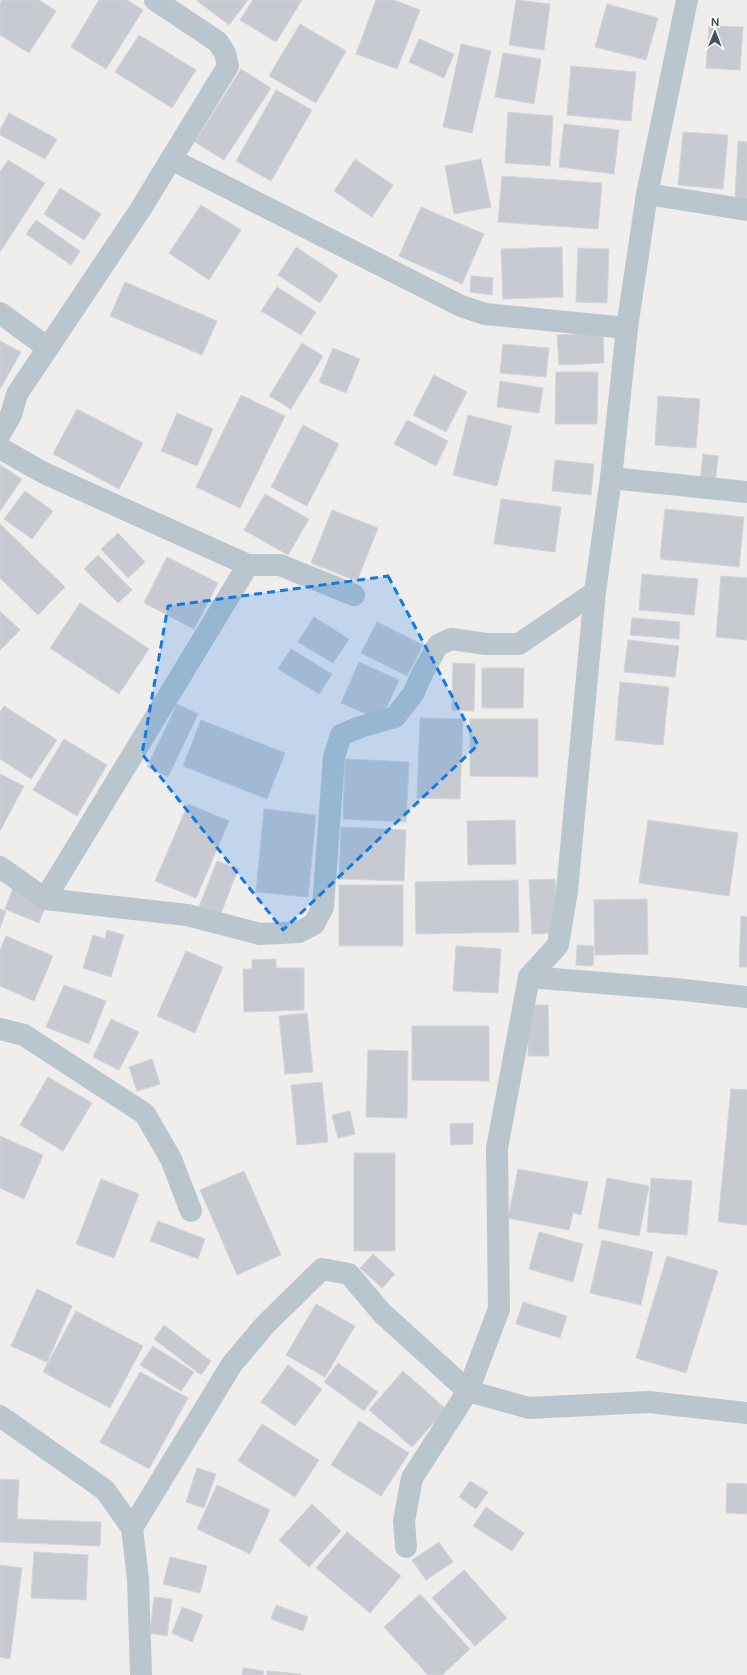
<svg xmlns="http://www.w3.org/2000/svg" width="747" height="1675" viewBox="0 0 747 1675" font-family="'Public Sans',sans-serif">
	<rect width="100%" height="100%" fill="#f0eded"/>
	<g fill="#c7cad0" stroke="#d1d4d9">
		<polygon points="2,0 39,0 56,11 29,53 0,35 0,3"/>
		<polygon points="99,0 127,0 143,10 106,69 71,47"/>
		<polygon points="196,0 248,0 229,25"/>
		<polygon points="253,0 302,0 276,42 240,20"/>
		<polygon points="376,0 394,0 420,10 397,69 356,54"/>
		<polygon points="516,0 550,4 544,50 509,45"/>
		<polygon points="607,4 658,18 646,60 595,47"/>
		<polygon points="300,24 346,51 316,103 269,76"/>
		<polygon points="709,26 743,27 740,70 706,68"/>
		<polygon points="139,35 196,70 172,108 115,72"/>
		<polygon points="419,39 454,54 444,78 409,62"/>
		<polygon points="461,44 491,51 472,133 443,127"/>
		<polygon points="503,53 541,59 534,104 495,97"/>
		<polygon points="571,66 636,72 631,121 567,115"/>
		<polygon points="241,69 271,88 224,160 195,142"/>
		<polygon points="276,90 312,110 271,181 236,161"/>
		<polygon points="508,112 553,116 550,166 505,163"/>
		<polygon points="9,113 57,139 45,159 0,135 0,130"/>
		<polygon points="564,124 619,130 614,174 559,167"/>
		<polygon points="683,132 728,135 723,189 678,185"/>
		<polygon points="738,141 747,142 747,200 735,199"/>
		<polygon points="355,159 393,185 372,217 334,191"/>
		<polygon points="481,159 491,207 454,214 445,166"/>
		<polygon points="8,160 45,183 0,252 0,172"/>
		<polygon points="502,176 602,183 598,229 498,222"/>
		<polygon points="60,188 101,214 84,240 44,214"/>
		<polygon points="201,205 241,230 209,280 169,253"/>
		<polygon points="421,207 484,234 462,284 399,256"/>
		<polygon points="36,220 80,251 71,265 26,234"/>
		<polygon points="296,247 338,275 320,303 278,275"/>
		<polygon points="562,247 563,297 503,299 501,249"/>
		<polygon points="578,248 609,249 607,303 576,302"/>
		<polygon points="471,276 493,278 492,295 470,292"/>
		<polygon points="125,282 217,321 202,355 110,316"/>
		<polygon points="277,287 316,312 301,335 261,311"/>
		<polygon points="603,333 604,363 559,365 557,335"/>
		<polygon points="0,341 21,352 0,389"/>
		<polygon points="302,343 323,356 291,409 269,396"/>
		<polygon points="503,344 549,348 546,377 500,373"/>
		<polygon points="333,348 360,359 346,393 319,382"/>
		<polygon points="556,372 598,372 597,424 555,424"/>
		<polygon points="434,375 467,392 446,432 413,415"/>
		<polygon points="500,381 543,388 539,413 497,407"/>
		<polygon points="241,395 285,416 240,508 196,487"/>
		<polygon points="658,396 700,399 696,448 655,445"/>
		<polygon points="77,409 143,443 119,489 53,454"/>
		<polygon points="177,413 213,429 197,466 161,451"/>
		<polygon points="468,415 512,426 497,486 453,475"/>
		<polygon points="407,420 448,441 436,466 394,444"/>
		<polygon points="303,425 339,444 307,506 271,487"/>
		<polygon points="703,454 718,456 715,485 700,483"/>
		<polygon points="555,460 594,464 591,495 552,491"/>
		<polygon points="0,465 22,479 0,511"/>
		<polygon points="25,491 53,511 32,539 4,519"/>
		<polygon points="265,494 309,519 288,555 244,530"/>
		<polygon points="501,499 561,507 555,552 494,544"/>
		<polygon points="665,509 744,517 739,567 660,559"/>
		<polygon points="332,510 378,528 357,581 311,563"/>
		<polygon points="0,524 65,587 38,615 0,578"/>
		<polygon points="118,533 145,562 128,578 101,549"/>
		<polygon points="98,555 132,590 118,603 84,569"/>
		<polygon points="167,557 218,583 194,629 144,603"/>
		<polygon points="642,574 698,579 694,615 639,610"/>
		<polygon points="721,576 747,578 747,640 716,637"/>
		<polygon points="80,603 149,649 119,694 50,648"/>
		<polygon points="0,611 20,630 0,650"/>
		<polygon points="314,617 349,639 333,663 298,642"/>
		<polygon points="632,618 680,622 679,639 630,635"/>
		<polygon points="377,622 423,645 407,676 361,653"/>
		<polygon points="628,640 679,646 675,677 624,672"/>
		<polygon points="291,649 332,674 319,694 278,669"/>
		<polygon points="359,662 399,680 381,720 341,703"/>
		<polygon points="453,663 475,664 474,711 452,710"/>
		<polygon points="482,668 524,668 523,708 482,708"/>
		<polygon points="620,682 669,687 663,745 615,740"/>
		<polygon points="177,704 198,714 168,777 147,767"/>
		<polygon points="4,706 57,740 31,779 0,759 0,712"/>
		<polygon points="420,718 463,719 460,799 417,798"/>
		<polygon points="470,719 538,719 538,777 470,776"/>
		<polygon points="201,720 285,753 267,799 183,766"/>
		<polygon points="64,739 107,765 77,816 33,790"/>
		<polygon points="345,759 409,762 406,822 343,819"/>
		<polygon points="0,774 24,786 0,831"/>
		<polygon points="188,804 229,821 196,898 155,881"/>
		<polygon points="264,809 316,815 308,897 256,892"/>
		<polygon points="515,820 516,864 468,865 467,821"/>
		<polygon points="648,820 738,833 729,896 639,883"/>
		<polygon points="341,827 406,830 404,881 339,879"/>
		<polygon points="217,861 238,869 220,916 199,907"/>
		<polygon points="555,879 558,933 532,934 529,880"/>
		<polygon points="518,880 519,932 416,934 415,882"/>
		<rect x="339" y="885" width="64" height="61"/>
		<polygon points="13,888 47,901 39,923 5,909"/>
		<polygon points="647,899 648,954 595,955 594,900"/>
		<polygon points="0,909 6,911 0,928"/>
		<polygon points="741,916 747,917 747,967 739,967"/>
		<polygon points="107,930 124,935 111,977 83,968 93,935 105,939"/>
		<polygon points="6,936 53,956 34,1001 0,986 0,950"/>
		<polygon points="577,945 594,946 593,966 576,965"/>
		<polygon points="456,946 501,949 498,993 453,991"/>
		<polygon points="186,951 223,967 195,1033 157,1016"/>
		<polygon points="276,959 276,968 304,968 304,1010 244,1012 243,969 252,969 252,960"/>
		<polygon points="64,985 106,1001 89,1044 46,1027"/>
		<polygon points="528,1005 548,1005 549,1056 528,1056"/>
		<polygon points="307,1013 313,1072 285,1074 279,1016"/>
		<polygon points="111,1019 139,1032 119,1070 93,1057"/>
		<polygon points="412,1026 489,1026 489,1081 412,1080"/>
		<polygon points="368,1050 408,1051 407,1118 366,1117"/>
		<polygon points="152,1059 160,1084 137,1091 129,1067"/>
		<polygon points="48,1077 92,1103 63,1151 20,1125"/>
		<polygon points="322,1082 328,1142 297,1145 291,1085"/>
		<polygon points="731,1089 747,1090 747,1225 718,1222"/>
		<polygon points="350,1111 355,1134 338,1138 332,1115"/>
		<polygon points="473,1123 473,1144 451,1145 450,1124"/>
		<polygon points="0,1136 43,1155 24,1199 0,1188"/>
		<rect x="354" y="1153" width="41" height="98"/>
		<polygon points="518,1169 588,1182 581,1215 573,1213 569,1230 508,1218"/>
		<polygon points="244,1171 281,1255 237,1275 200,1190"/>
		<polygon points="607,1178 649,1186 639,1236 598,1228"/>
		<polygon points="651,1178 692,1181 687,1235 647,1232"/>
		<polygon points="101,1179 139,1194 114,1258 76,1244"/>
		<polygon points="158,1221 205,1239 198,1259 150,1241"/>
		<polygon points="539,1232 583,1244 573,1282 529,1269"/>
		<polygon points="602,1240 653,1252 641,1305 590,1293"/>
		<polygon points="373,1254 395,1274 382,1288 360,1268"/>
		<polygon points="667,1256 718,1271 686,1373 636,1358"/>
		<polygon points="37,1289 72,1306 47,1362 11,1346"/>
		<polygon points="523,1302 567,1316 560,1338 516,1324"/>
		<polygon points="316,1304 355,1326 325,1377 286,1355"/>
		<polygon points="76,1311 143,1346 110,1408 43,1372"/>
		<polygon points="164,1325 211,1361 201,1375 154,1339"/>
		<polygon points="153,1346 194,1372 181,1391 140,1365"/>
		<polygon points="338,1363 378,1392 364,1411 324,1382"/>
		<polygon points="288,1365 322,1389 295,1426 261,1402"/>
		<polygon points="403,1371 446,1409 412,1447 369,1410"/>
		<polygon points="140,1372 188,1398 149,1469 100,1442"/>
		<polygon points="359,1421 409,1453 381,1496 331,1465"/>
		<polygon points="262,1424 319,1460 295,1497 238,1461"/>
		<polygon points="197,1468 216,1474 204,1508 186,1502"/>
		<polygon points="0,1479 19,1480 17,1519 101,1522 100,1546 0,1542"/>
		<polygon points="470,1481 488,1492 476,1509 459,1497"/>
		<polygon points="727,1483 747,1484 747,1514 726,1513"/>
		<polygon points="217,1485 270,1510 250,1554 197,1529"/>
		<polygon points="312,1504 341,1531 309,1567 279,1540"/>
		<polygon points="486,1507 524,1533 512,1551 473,1526"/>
		<polygon points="347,1532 401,1576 370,1613 316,1568"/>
		<polygon points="439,1542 453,1562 426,1580 412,1560"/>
		<polygon points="34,1552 88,1555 86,1600 31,1598"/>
		<polygon points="170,1557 207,1566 200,1593 163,1584"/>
		<polygon points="0,1565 22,1568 10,1659 0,1657"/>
		<polygon points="464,1570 507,1618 475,1646 432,1598"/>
		<polygon points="420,1594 470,1649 442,1675 428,1675 384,1627"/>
		<polygon points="154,1597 172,1599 167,1636 150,1633"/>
		<polygon points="276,1605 308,1617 303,1631 271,1619"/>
		<polygon points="182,1607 203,1615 192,1642 172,1633"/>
		<polygon points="243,1668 264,1671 263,1675 242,1675"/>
		<polygon points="267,1671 301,1674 301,1675 267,1675"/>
	</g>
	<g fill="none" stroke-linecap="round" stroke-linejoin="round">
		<g stroke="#bac6cd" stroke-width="22">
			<polyline points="171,159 461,306 485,314 627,328"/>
			<polyline points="647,194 747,210"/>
			<polyline points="0,313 48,348"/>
			<polyline points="0,434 11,415 17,394 140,210 228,66 225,53 218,42 155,0"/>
			<polyline points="0,448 44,473 248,565"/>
			<polyline points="611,478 747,492"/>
			<polyline points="0,867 45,899 187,915 260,934 299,932 314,924 323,907 334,757 341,735 360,727 395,717 413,694 423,672 438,645 451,639 486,644 519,644 595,592"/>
			<polyline points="45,899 248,565 280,565 354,595"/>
			<polyline points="529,977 675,989 747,997"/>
			<polyline points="0,1029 24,1035 145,1114 171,1159 191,1211"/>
			<polyline points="0,1416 105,1490 132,1528 138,1579 141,1675"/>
			<polyline points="132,1528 232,1364 265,1325 322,1269 349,1274 382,1313 468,1391 529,1408 649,1402 747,1413"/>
			<polyline points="406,1547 404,1521 412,1478 468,1391 499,1309 497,1148 529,977 558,945 567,891 595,592 611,478 627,328 647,194 687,0"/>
		</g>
	</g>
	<path fill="#0f79e8" fill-opacity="0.2" stroke="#0f79e8" stroke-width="3" stroke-dasharray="8 5" stroke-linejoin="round" d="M388,576L478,745L283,930L142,754L168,606Z"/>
	<g transform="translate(715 32) rotate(1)" stroke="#ffffff" stroke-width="3" paint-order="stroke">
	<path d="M0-3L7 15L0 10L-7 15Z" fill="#44525c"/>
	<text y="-6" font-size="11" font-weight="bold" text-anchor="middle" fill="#44525c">N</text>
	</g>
</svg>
